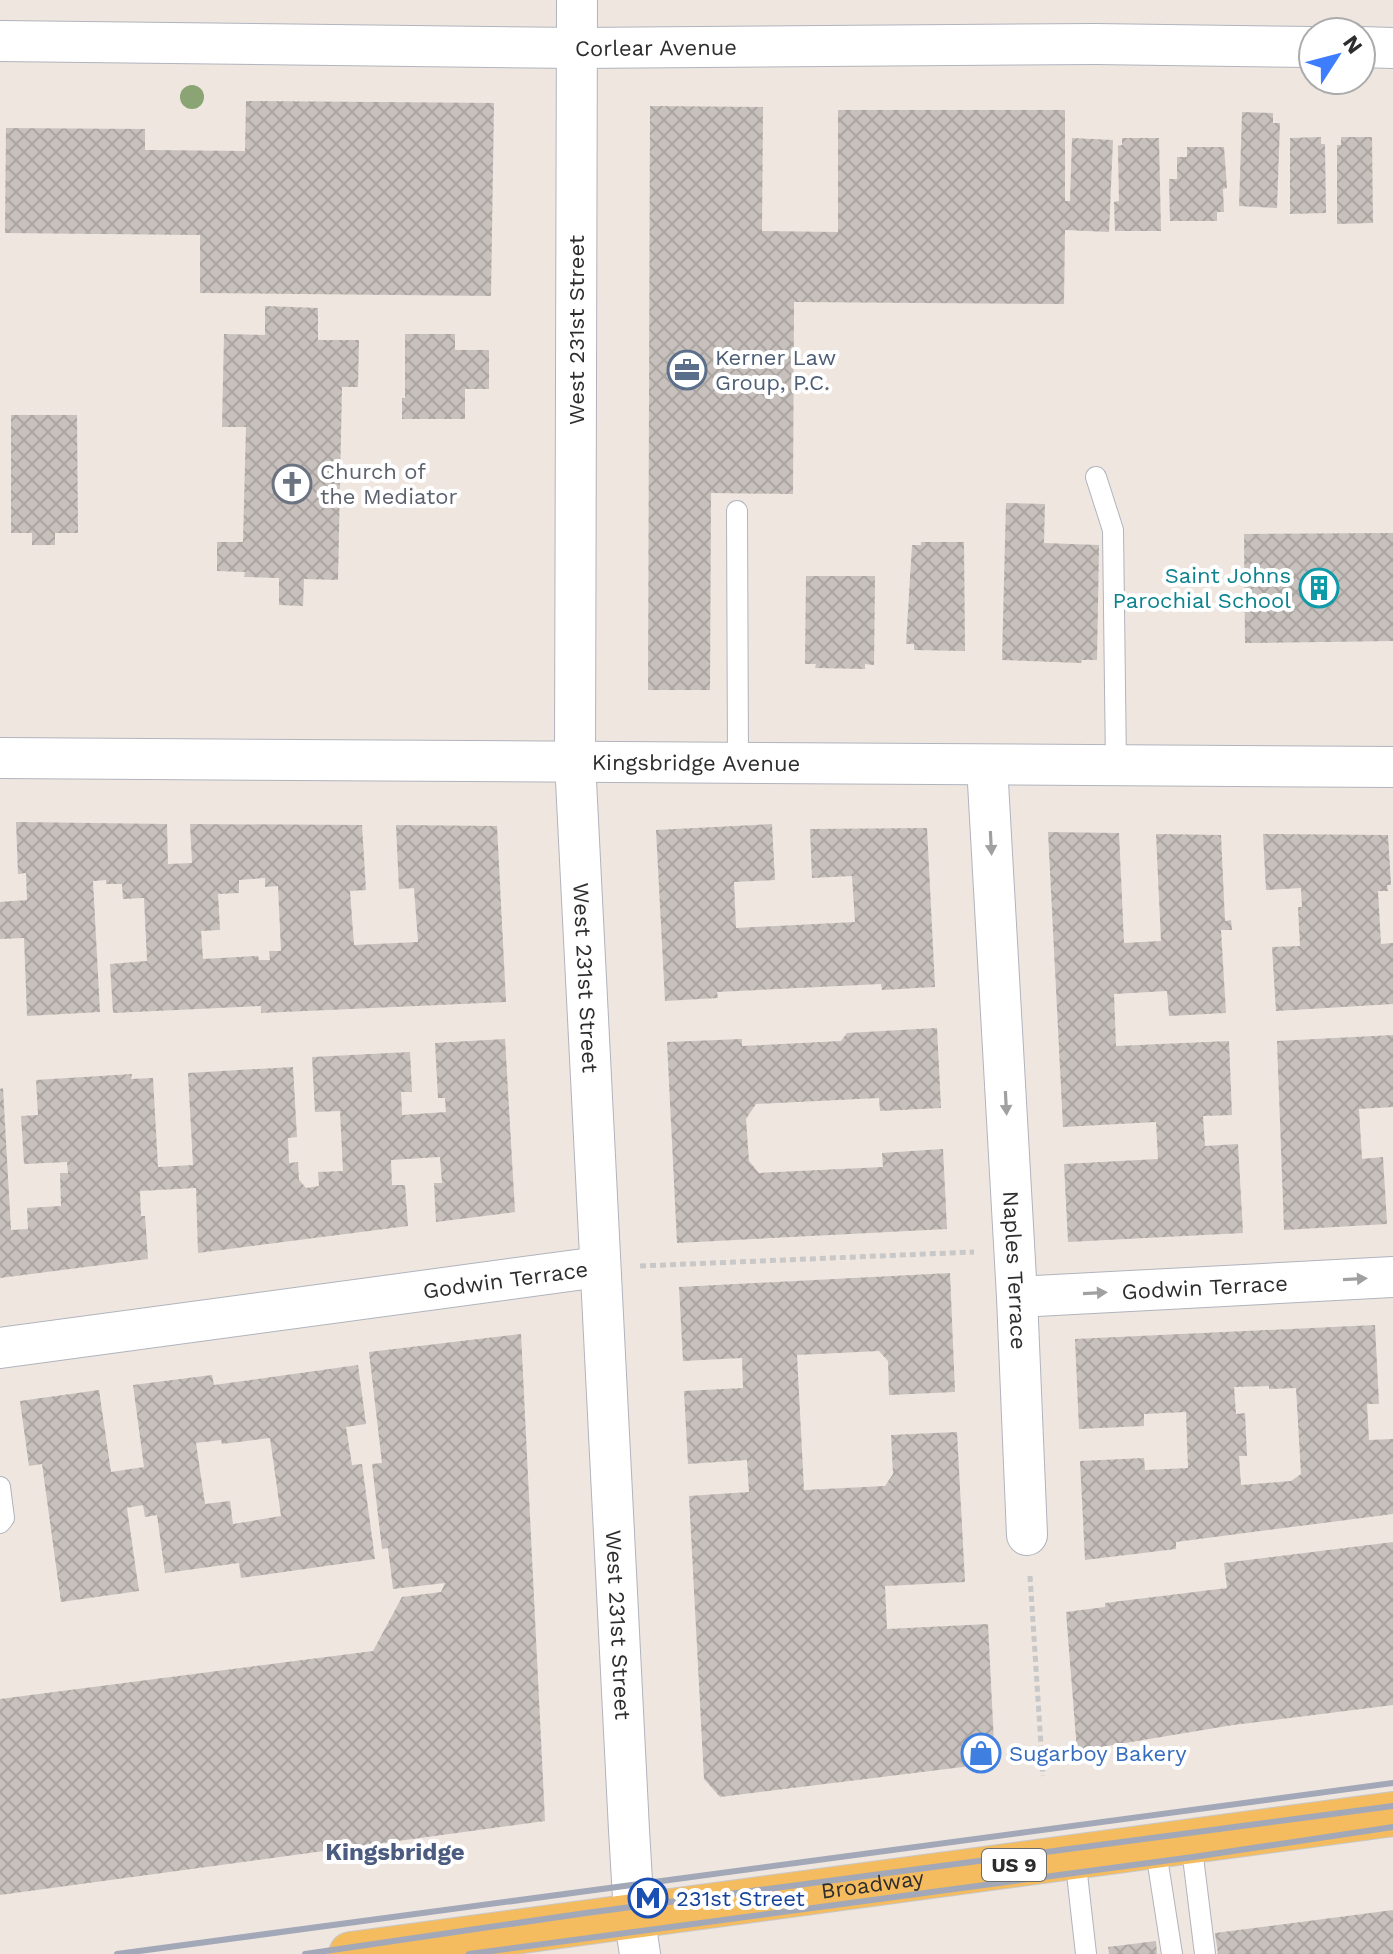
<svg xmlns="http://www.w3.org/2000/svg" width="1393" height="1954" viewBox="0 0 1393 1954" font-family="'Work Sans',sans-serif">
	<defs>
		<pattern id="building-cross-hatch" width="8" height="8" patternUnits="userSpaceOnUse" patternTransform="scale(2)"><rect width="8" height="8" fill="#c7c0bc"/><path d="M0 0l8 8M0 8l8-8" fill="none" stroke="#aba5a2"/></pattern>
	</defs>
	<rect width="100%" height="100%" fill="#efe6e0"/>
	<g fill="url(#building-cross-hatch)" fill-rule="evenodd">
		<polygon points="246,101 494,103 491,296 200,293 200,235 5,233 6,128 145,129 145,150 245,151"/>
		<polygon points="650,106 763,107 762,231 838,232 838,110 1065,110 1065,201 1070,201 1072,138 1113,140 1109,232 1065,230 1064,304 794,302 793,494 711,493 710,690 648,690"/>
		<polygon points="1242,112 1273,113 1273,123 1280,123 1277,208 1239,206"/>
		<polygon points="1321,137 1321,144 1325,144 1326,213 1290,214 1290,138"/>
		<polygon points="1341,137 1372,137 1373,223 1337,224 1337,145 1341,145"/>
		<polygon points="1122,138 1159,138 1161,231 1115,231 1114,202 1119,201 1118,146 1122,145"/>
		<polygon points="1187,147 1224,147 1227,188 1223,189 1224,212 1217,212 1217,221 1170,221 1169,179 1177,179 1177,157 1187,157"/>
		<polygon points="265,306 318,308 318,340 359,340 358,387 342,387 338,580 304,579 303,606 279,605 279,578 244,577 245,572 217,571 217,542 243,542 246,427 222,427 224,334 265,335"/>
		<polygon points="405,334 455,334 455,350 489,350 489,389 465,389 465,419 402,419 402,398 405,398"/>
		<polygon points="11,415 77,415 78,533 55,533 55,545 32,545 32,533 11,533"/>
		<polygon points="1006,503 1045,504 1044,543 1099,545 1097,660 1082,660 1081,663 1002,660"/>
		<polygon points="1393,533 1393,641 1245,643 1244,534"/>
		<polygon points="921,542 964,542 965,651 914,650 914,644 906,644 912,545 921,545"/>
		<polygon points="806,576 875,576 874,665 865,664 865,669 815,668 816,664 805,664"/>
		<path d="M16,822L167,824L168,864L192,863L190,824L362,825L366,890L350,891L354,945L418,942L414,888L399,889L396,825L497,826L506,1002L261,1013V1006L113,1013L110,964L147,961L144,898L123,899L122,884H106V880L93,881L100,1012L27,1016L24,938L0,939V902L27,900L26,873L18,874ZM265,878V887L278,886L281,951H269L270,960H259L258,956L203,959L201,931L220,930L218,894L239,893V880Z"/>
		<polygon points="772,824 775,880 734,882 736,928 855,922 852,876 812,878 810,829 927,828 935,987 882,990 881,984 717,992 718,998 665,1001 656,830"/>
		<polygon points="1048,832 1119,833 1124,943 1161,941 1156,834 1221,835 1225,921 1231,920 1232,930 1221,930 1226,1013 1169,1016 1167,991 1114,994 1116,1046 1229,1041 1232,1115 1203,1116 1205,1146 1238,1144 1243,1233 1068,1242 1064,1164 1158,1159 1156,1122 1063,1127"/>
		<polygon points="1263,834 1388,835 1391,885 1387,885 1388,891 1378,891 1381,944 1393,943 1393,1004 1276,1011 1272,947 1300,946 1298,907 1302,907 1301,888 1266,890"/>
		<polygon points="937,1028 941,1108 880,1111 879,1098 756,1104 746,1119 749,1161 759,1173 883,1167 882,1153 943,1149 947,1229 677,1243 667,1042 742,1039 742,1046 841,1041 847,1033"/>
		<polygon points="1393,1035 1393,1107 1359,1109 1362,1159 1383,1157 1387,1224 1284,1230 1277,1041"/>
		<polygon points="505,1039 515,1212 436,1222 434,1183 442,1183 440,1157 391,1160 392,1185 405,1185 408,1226 198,1253 196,1188 140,1191 141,1216 145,1216 148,1259 0,1278 0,1089 3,1088 11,1230 28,1229 27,1208 61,1206 60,1173 68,1173 67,1162 24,1164 21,1116 38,1115 36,1080 132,1074 131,1079 153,1078 158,1167 193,1165 188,1073 293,1067 297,1137 288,1138 289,1163 298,1162 299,1180 306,1188 319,1186 318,1172 343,1171 340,1111 315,1112 312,1057 410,1052 412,1092 401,1092 402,1115 446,1112 445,1098 438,1098 435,1043"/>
		<polygon points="950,1273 955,1392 889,1395 888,1361 879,1351 797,1355 804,1490 885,1486 893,1474 891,1435 957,1432 965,1582 885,1586 887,1629 988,1624 995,1763 720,1797 704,1779 689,1496 749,1492 747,1460 688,1464 684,1391 743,1388 742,1358 683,1361 679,1287"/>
		<path d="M1375,1325L1379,1404H1367L1369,1440L1393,1439V1514L1176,1542V1549L1085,1560L1080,1461L1144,1458L1145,1470L1188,1468L1186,1412L1144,1414V1426L1079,1429L1075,1339ZM1269,1386V1389L1296,1388L1301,1474L1291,1481L1241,1485L1239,1456H1247L1245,1413L1236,1414L1234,1387Z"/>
		<polygon points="521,1334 545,1821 0,1895 0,1699 373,1651 402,1597 441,1592 445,1583 393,1589 388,1548 382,1549 372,1464 382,1463 369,1352"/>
		<path d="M358,1365L366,1424L346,1427L352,1465L362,1464L375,1559L241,1578L239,1563L165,1573L157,1515L145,1517L143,1505L127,1508L139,1591L61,1602L42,1464L29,1466L20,1401L99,1390L111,1472L144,1467L133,1385L212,1375L214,1385ZM270,1438L281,1516L233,1524L230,1501L205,1504L196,1443L221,1440L222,1444Z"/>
		<polygon points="1393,1542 1393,1705 1233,1725 1077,1751 1066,1612 1105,1607 1105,1603 1227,1588 1224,1563"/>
		<polygon points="1393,1910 1393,1954 1218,1954 1215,1933"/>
		<polygon points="1156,1941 1157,1954 1109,1954 1108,1947"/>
	</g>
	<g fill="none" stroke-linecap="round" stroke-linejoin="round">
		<defs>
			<g id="service">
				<polyline points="1096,477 1113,530 1116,766"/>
				<polyline points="737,511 738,762"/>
				<polyline points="0,1487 4,1518 0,1523"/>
				<polyline points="1191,1841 1205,1954"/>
				<polyline points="1155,1845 1172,1954"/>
				<polyline points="1075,1856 1086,1954"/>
			</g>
			<g id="minor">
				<path id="s1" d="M577,0L575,761L629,1830L634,1915L640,1954"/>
				<path id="s2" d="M0,41L577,48L1095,44L1313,47"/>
				<polyline points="1361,47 1393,48"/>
				<path id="s3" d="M0,758L1393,767"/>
				<path id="s4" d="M987,765L1017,1297L1027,1535"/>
				<path id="s5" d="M1017,1297L1393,1277"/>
				<path id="s6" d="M0,1348L599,1267"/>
			</g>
			<g id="primary">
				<path id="s7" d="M351,1954L1393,1814"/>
			</g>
		</defs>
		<use href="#service" stroke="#b0b4bd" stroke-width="22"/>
		<use href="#minor" stroke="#b0b4bd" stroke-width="42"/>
		<use href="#primary" stroke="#c8c8c8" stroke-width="46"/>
		<g stroke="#c8c8c8" stroke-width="5" stroke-dasharray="6 4" stroke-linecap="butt">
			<polyline points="640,1266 974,1252"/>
			<polyline points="1030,1576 1043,1776"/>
		</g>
		<use href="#service" stroke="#fff" stroke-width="20"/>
		<use href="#minor" stroke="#fff" stroke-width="40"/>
		<use href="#primary" stroke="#f4bc5f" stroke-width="44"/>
		<g stroke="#a2a8b8" stroke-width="6">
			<polyline points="117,1954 1393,1783"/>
			<polyline points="305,1954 586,1913 1393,1806"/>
			<polyline points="469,1954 1193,1857 1393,1827"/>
		</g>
	</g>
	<circle fill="#8aa473" cx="192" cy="97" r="12"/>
	<defs><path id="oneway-solid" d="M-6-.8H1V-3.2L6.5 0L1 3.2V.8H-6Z" transform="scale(2)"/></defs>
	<g fill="#a0a0a0">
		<use href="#oneway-solid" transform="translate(991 843) rotate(87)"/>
		<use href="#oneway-solid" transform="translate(1006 1103) rotate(87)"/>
		<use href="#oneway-solid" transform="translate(1355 1279) rotate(-3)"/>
		<use href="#oneway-solid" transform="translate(1095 1293) rotate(-3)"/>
	</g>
	<defs>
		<symbol id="office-ring" viewBox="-11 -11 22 22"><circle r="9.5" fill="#fff" stroke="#5c6f8a" stroke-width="1.5"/><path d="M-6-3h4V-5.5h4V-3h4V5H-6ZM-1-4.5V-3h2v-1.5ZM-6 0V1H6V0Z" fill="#5c6f8a"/></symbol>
		<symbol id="church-ring" viewBox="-11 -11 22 22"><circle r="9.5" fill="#fff" stroke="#6b7280" stroke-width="1.5"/><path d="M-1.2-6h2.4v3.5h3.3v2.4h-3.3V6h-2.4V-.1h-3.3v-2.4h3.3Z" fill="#6b7280"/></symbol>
		<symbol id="building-ring" viewBox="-11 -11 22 22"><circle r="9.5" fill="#fff" stroke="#0f9aa8" stroke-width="1.5"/><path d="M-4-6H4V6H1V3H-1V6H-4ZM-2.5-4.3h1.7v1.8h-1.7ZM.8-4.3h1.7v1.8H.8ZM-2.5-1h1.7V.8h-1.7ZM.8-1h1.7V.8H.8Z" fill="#0f9aa8"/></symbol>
		<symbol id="shop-ring" viewBox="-11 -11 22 22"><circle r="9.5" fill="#fff" stroke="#3f7fe0" stroke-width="1.5"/><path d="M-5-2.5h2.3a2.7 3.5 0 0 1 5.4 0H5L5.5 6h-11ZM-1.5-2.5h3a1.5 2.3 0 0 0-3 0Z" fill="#3f7fe0"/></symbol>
		<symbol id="metro-ring" viewBox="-11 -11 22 22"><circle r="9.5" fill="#fff" stroke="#1a4fb4" stroke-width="1.5"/><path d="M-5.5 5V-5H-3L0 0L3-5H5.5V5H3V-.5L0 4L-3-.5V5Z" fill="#1a4fb4"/></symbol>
	</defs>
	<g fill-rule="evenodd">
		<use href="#office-ring" x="665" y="348" width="44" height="44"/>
		<use href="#church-ring" x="270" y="462" width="44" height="44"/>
		<use href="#building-ring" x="1297" y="566" width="44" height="44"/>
		<use href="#shop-ring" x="959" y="1731" width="44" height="44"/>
		<use href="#metro-ring" x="626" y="1876" width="44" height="44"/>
	</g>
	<g text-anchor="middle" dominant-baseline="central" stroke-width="8" stroke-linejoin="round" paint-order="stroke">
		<rect fill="#fff" stroke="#6c6c6c" stroke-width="2" x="982" y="1849" width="64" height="32" rx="6"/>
		<g font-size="20" font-weight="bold" fill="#2d2d2d">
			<text x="1014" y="1865">US 9</text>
		</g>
		<g font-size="22" fill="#2d2d2d" stroke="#fff">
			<text stroke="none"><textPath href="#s2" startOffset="656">Corlear Avenue</textPath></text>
			<text transform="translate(576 330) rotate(-90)">West 231st Street</text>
			<text stroke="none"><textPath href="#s3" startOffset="696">Kingsbridge Avenue</textPath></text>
			<text stroke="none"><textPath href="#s1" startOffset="978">West 231st Street</textPath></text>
			<text stroke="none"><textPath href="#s4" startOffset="506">Naples Terrace</textPath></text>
			<text stroke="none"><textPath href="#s6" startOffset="510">Godwin Terrace</textPath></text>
			<text stroke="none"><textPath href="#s5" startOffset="188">Godwin Terrace</textPath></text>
			<text stroke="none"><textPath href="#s1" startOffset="1626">West 231st Street</textPath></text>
			<text stroke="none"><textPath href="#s7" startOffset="526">Broadway</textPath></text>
		</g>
		<g font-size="22" fill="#4e5e75" stroke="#fff" text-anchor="start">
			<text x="715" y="357">Kerner Law<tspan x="715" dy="25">Group, P.C.</tspan></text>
		</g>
		<g font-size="22" fill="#5b616d" stroke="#fff" text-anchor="start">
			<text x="320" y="471">Church of<tspan x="320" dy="25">the Mediator</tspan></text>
		</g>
		<g font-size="22" fill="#0d838f" stroke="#fff" text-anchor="end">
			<text x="1291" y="575">Saint Johns<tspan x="1291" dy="25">Parochial School</tspan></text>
		</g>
		<g font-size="22" fill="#366cbe" stroke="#fff" text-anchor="start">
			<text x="1009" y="1753">Sugarboy Bakery</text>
		</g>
		<g font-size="22" fill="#164399" stroke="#fff" text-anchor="start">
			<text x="676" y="1898">231st Street</text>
		</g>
		<g font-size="24" font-weight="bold" fill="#4b5c80" stroke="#fff">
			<text x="395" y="1852">Kingsbridge</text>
		</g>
	</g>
	<g transform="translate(1337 56) rotate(54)"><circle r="38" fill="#ffffff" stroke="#ababab" stroke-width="2"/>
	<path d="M0-6L14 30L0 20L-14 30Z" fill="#3d7dfe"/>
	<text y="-12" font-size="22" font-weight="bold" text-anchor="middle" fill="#2d2d2d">N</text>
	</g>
</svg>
